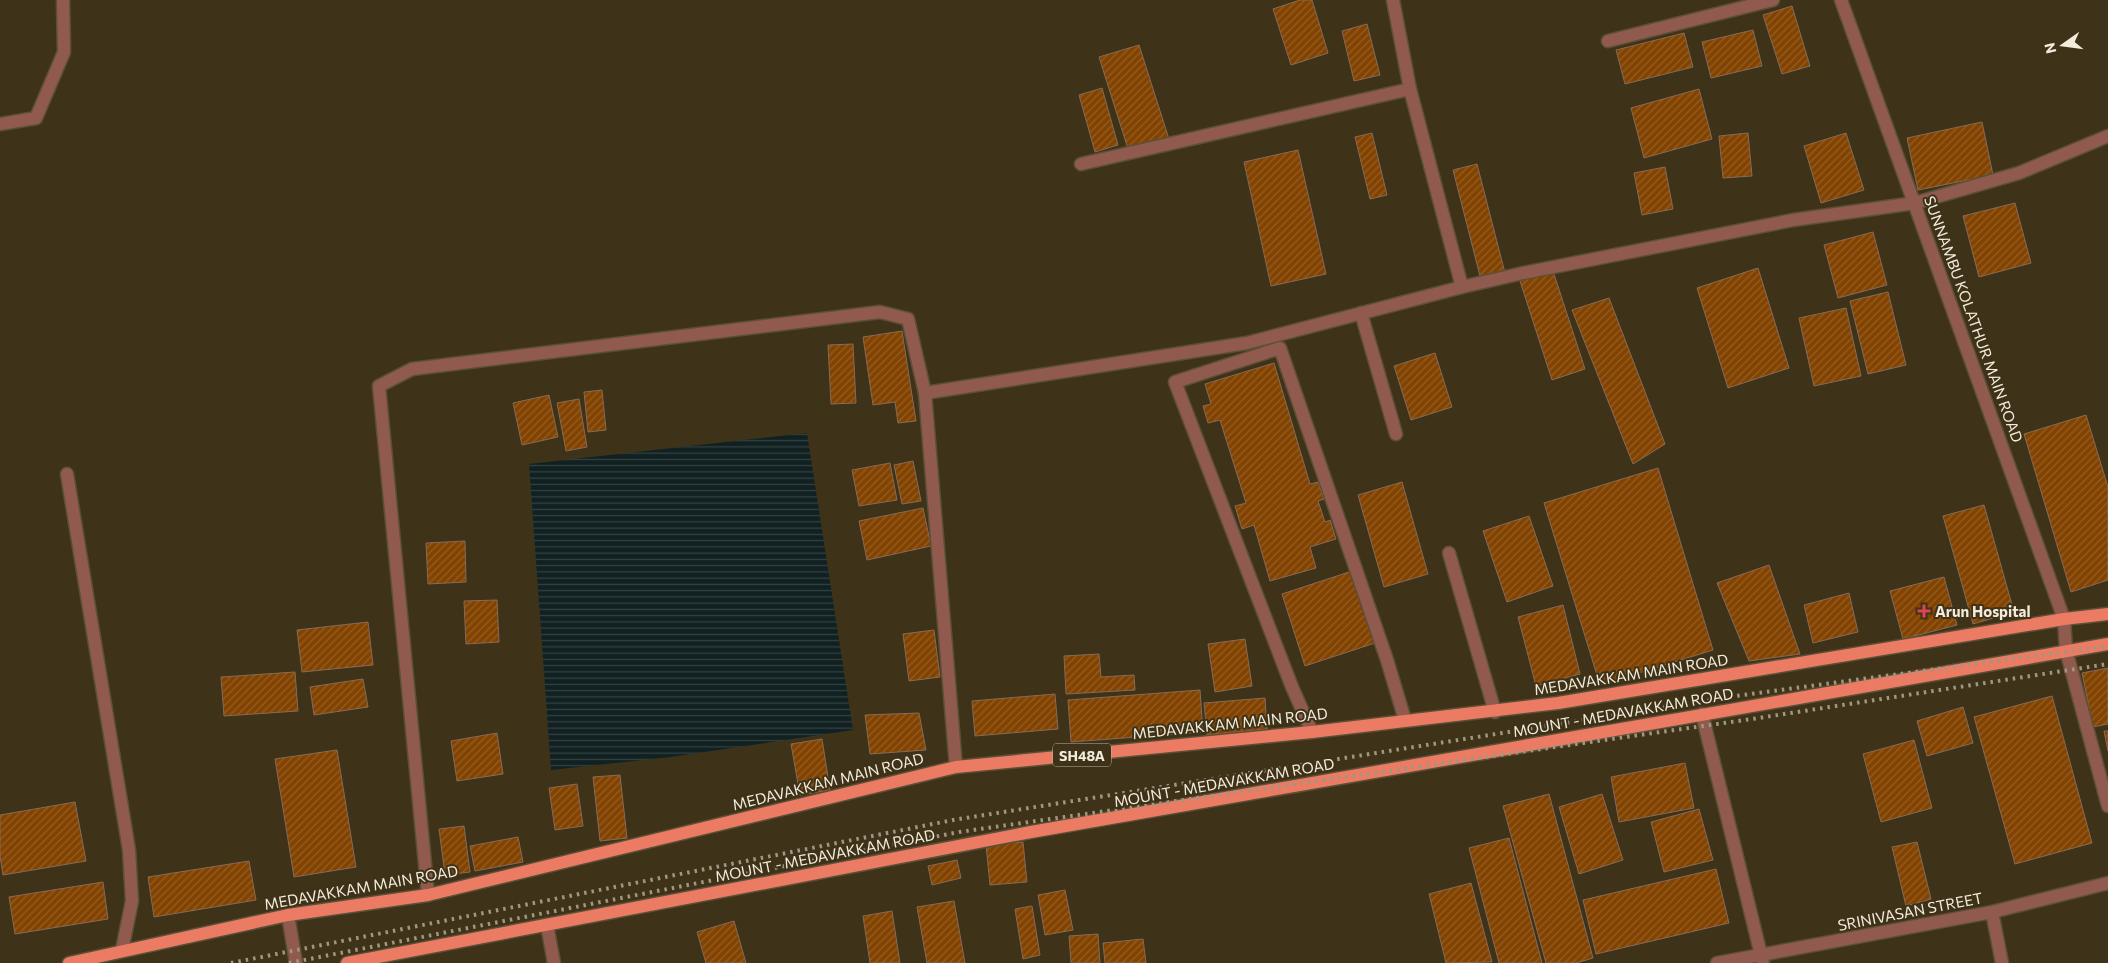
<svg xmlns="http://www.w3.org/2000/svg" width="2108" height="963" viewBox="0 0 2108 963" font-family="Commissioner,sans-serif">
	<defs>
		<pattern id="water-rules" width="6" height="5" patternUnits="userSpaceOnUse" patternTransform="scale(1.25)"><rect width="6" height="5" fill="#112122"/><path d="M0 2.5h6" fill="none" stroke="#344142"/></pattern>
		<pattern id="building-hatch" width="6" height="6" patternUnits="userSpaceOnUse" patternTransform="scale(1.25)"><rect width="6" height="6" fill="#824301"/><path d="M-1 1l2-2M0 6l6-6M5 7l2-2" fill="none" stroke="#945e25"/></pattern>
	</defs>
	<rect width="100%" height="100%" fill="#3e3218"/>
	<polygon fill="url(#water-rules)" points="807,433 853,730 671,757 551,770 529,464"/>
	<g fill="url(#building-hatch)" stroke="#866b58">
		<polygon points="1300,0 1312,0 1328,53 1291,65 1273,9"/>
		<polygon points="1792,6 1810,66 1782,74 1763,15"/>
		<polygon points="1367,24 1380,75 1354,81 1342,31"/>
		<polygon points="1753,30 1762,66 1711,78 1702,42"/>
		<polygon points="1684,33 1693,67 1625,84 1616,50"/>
		<polygon points="1139,45 1169,139 1129,152 1099,57"/>
		<polygon points="1102,88 1118,145 1095,152 1079,95"/>
		<polygon points="1699,89 1712,139 1644,158 1631,108"/>
		<polygon points="1982,122 1993,175 1918,190 1907,138"/>
		<polygon points="1372,133 1387,195 1370,199 1355,137"/>
		<polygon points="1748,133 1752,176 1723,178 1719,136"/>
		<polygon points="1846,133 1864,190 1821,203 1804,146"/>
		<polygon points="1298,150 1326,274 1271,286 1244,162"/>
		<polygon points="1477,164 1505,273 1481,280 1453,170"/>
		<polygon points="1665,167 1673,209 1642,215 1634,173"/>
		<polygon points="2015,203 2031,263 1979,277 1963,216"/>
		<polygon points="1873,232 1887,285 1838,298 1824,245"/>
		<polygon points="1758,268 1789,368 1728,388 1697,288"/>
		<polygon points="1553,271 1585,369 1552,380 1520,281"/>
		<polygon points="1888,292 1906,365 1868,374 1850,301"/>
		<polygon points="1609,298 1665,444 1633,464 1572,310"/>
		<polygon points="1846,308 1861,376 1814,386 1799,318"/>
		<polygon points="902,331 916,421 898,423 895,402 873,405 863,337"/>
		<polygon points="853,344 856,403 831,404 828,345"/>
		<polygon points="1435,353 1452,407 1411,420 1394,366"/>
		<polygon points="1274,363 1310,484 1318,482 1324,499 1318,501 1325,522 1330,520 1336,539 1310,547 1316,568 1270,581 1254,525 1242,529 1235,506 1246,503 1220,420 1208,423 1203,406 1211,404 1205,384"/>
		<polygon points="602,390 606,430 588,432 584,392"/>
		<polygon points="549,395 558,437 522,445 513,403"/>
		<polygon points="579,399 587,447 566,451 557,403"/>
		<polygon points="2086,415 2108,487 2108,580 2071,592 2024,434"/>
		<polygon points="913,461 921,501 902,504 894,465"/>
		<polygon points="890,463 897,500 859,506 852,470"/>
		<polygon points="1658,468 1713,650 1600,685 1544,503"/>
		<polygon points="1402,482 1428,574 1384,587 1358,495"/>
		<polygon points="1984,505 2014,612 1973,624 1943,516"/>
		<polygon points="923,508 931,546 867,560 859,521"/>
		<polygon points="1529,516 1553,586 1507,602 1483,531"/>
		<polygon points="465,541 466,582 428,584 426,543"/>
		<polygon points="1769,565 1800,654 1749,661 1717,583"/>
		<polygon points="1352,571 1375,643 1305,666 1282,594"/>
		<polygon points="1944,577 1957,625 1903,639 1890,591"/>
		<polygon points="1849,593 1858,632 1813,643 1804,605"/>
		<polygon points="497,600 499,642 466,644 464,601"/>
		<polygon points="1563,605 1580,674 1536,686 1518,617"/>
		<polygon points="368,622 373,665 302,672 297,630"/>
		<polygon points="934,630 940,677 909,681 903,634"/>
		<polygon points="1245,639 1252,686 1215,692 1208,644"/>
		<polygon points="1099,654 1101,677 1134,675 1135,690 1066,694 1064,656"/>
		<polygon points="2108,668 2108,724 2093,727 2082,673"/>
		<polygon points="295,672 298,711 224,716 221,677"/>
		<polygon points="363,679 368,707 314,715 310,687"/>
		<polygon points="1200,690 1203,732 1071,742 1068,700"/>
		<polygon points="1055,694 1058,729 975,736 972,701"/>
		<polygon points="2052,696 2092,843 2015,864 1974,717"/>
		<polygon points="1265,698 1267,729 1207,735 1204,703"/>
		<polygon points="1963,707 1973,743 1927,756 1917,721"/>
		<polygon points="919,713 926,750 870,754 865,715"/>
		<polygon points="2104,731 2108,731 2108,751"/>
		<polygon points="497,733 503,774 457,781 451,741"/>
		<polygon points="822,739 830,790 800,795 791,744"/>
		<polygon points="1914,740 1932,808 1881,822 1863,754"/>
		<polygon points="337,750 356,867 294,877 275,759"/>
		<polygon points="1685,763 1694,808 1619,822 1611,777"/>
		<polygon points="620,775 627,838 600,841 593,777"/>
		<polygon points="577,784 583,826 555,830 549,788"/>
		<polygon points="1549,794 1593,958 1576,963 1546,963 1503,806"/>
		<polygon points="1602,794 1623,860 1579,874 1559,807"/>
		<polygon points="75,802 86,861 3,875 0,856 0,815"/>
		<polygon points="1699,809 1713,860 1664,872 1651,822"/>
		<polygon points="464,826 470,872 445,875 439,829"/>
		<polygon points="518,837 523,862 475,871 470,846"/>
		<polygon points="1509,838 1542,963 1499,963 1469,848"/>
		<polygon points="1023,842 1027,882 990,885 986,845"/>
		<polygon points="1917,842 1931,899 1906,906 1892,847"/>
		<polygon points="957,860 961,878 932,885 928,866"/>
		<polygon points="249,861 256,900 154,917 148,877"/>
		<polygon points="1716,869 1729,923 1596,954 1583,900"/>
		<polygon points="103,882 108,919 15,934 9,897"/>
		<polygon points="1471,883 1492,962 1446,963 1429,894"/>
		<polygon points="1065,890 1073,930 1045,935 1038,895"/>
		<polygon points="954,901 965,963 927,963 917,907"/>
		<polygon points="1032,906 1040,955 1023,959 1015,909"/>
		<polygon points="892,911 900,963 870,963 863,916"/>
		<polygon points="734,921 746,963 706,963 697,932"/>
		<polygon points="1098,934 1100,963 1071,963 1069,936"/>
		<polygon points="1143,939 1146,963 1105,963 1103,943"/>
	</g>
	<g fill="none" stroke-linecap="round" stroke-linejoin="round">
		<defs>
			<g id="service">
				<polyline points="1608,41 1773,0"/>
				<polyline points="1361,313 1396,434"/>
				<polyline points="67,474 129,850 132,901 122,950"/>
				<polyline points="1449,553 1495,712"/>
				<polyline points="1992,912 2002,963"/>
			</g>
			<g id="minor">
				<polyline points="1393,0 1410,89 1462,287"/>
				<polyline points="0,124 36,118 64,52 63,0"/>
				<polyline points="1081,164 1410,89"/>
				<polyline points="925,393 1247,343 1462,287 1523,273 1793,220 1915,203 2019,173 2108,136"/>
				<polyline points="2066,650 2108,806"/>
				<polyline points="1702,714 1763,963"/>
				<polyline points="1312,732 1292,687 1175,382 1280,348 1387,660 1405,720"/>
				<polyline points="428,895 379,386 412,369 880,312 908,319 925,393 956,767"/>
				<polyline points="288,915 296,963"/>
				<polyline points="547,925 554,963"/>
				<polyline points="1717,963 1992,912 2108,883"/>
			</g>
			<polyline id="tertiary" points="1841,0 2064,619 2066,650"/>
			<g id="primary">
				<polyline points="69,963 288,915 428,895 956,767 1312,732 1558,703 2064,619 2108,614"/>
				<polyline points="347,963 1031,832 2108,644"/>
			</g>
		</defs>
		<use href="#service" stroke="#5b5037" stroke-width="15"/>
		<use href="#minor" stroke="#5b5037" stroke-width="15"/>
		<use href="#tertiary" stroke="#5b5037" stroke-width="15"/>
		<use href="#primary" stroke="#5b5037" stroke-width="15"/>
		<use href="#service" stroke="#915a4e" stroke-width="12"/>
		<use href="#minor" stroke="#915a4e" stroke-width="12"/>
		<use href="#tertiary" stroke="#915a4e" stroke-width="12"/>
		<use href="#primary" stroke="#ec7b64" stroke-width="12"/>
		<g stroke="#a09782" stroke-width="4" stroke-dasharray="2.5 5" stroke-linecap="butt">
			<polyline points="231,963 953,820 1736,696 2108,646"/>
			<polyline points="289,963 959,832 1752,719 2108,664"/>
		</g>
	</g>
	<path fill="#e0444e" stroke="#3e3218" stroke-width="2" d="M1921.5 603.5h5v5h5v5h-5v5h-5v-5h-5v-5h5z"/>
	<g text-anchor="middle" dominant-baseline="central" stroke-width="4" stroke-linejoin="round" paint-order="stroke">
		<rect fill="#3e3218" stroke="#bdb4a1" stroke-width="1" x="1053" y="743.5" width="58" height="23" rx="4"/>
		<g font-size="14" font-weight="bold" fill="#f3ecdc">
			<text x="1082" y="755">SH48A</text>
		</g>
		<g font-size="15" fill="#f3ecdc" stroke="#3e3218">
			<text transform="translate(1974 319) rotate(70)">SUNNAMBU KOLATHUR MAIN ROAD</text>
			<text transform="translate(1631 674) rotate(-9)">MEDAVAKKAM MAIN ROAD</text>
			<text transform="translate(1623 712) rotate(-10)">MOUNT - MEDAVAKKAM ROAD</text>
			<text transform="translate(1230 723) rotate(-6)">MEDAVAKKAM MAIN ROAD</text>
			<text transform="translate(828 781) rotate(-14)">MEDAVAKKAM MAIN ROAD</text>
			<text transform="translate(1224 782) rotate(-10)">MOUNT - MEDAVAKKAM ROAD</text>
			<text transform="translate(825 855) rotate(-11)">MOUNT - MEDAVAKKAM ROAD</text>
			<text transform="translate(361 887) rotate(-10)">MEDAVAKKAM MAIN ROAD</text>
			<text transform="translate(1910 911) rotate(-11)">SRINIVASAN STREET</text>
		</g>
		<g font-size="15" font-weight="bold" fill="#f3ecdc" stroke="#3e3218" text-anchor="start">
			<text x="1935" y="611">Arun Hospital</text>
		</g>
	</g>
	<g transform="translate(2063 45) rotate(256)" stroke="#3e3218" stroke-width="4" paint-order="stroke">
	<path d="M0-4L9 19L0 12L-9 19Z" fill="#f3ecdc"/>
	<text y="-8" font-size="14" font-weight="bold" text-anchor="middle" fill="#f3ecdc">N</text>
	</g>
</svg>
